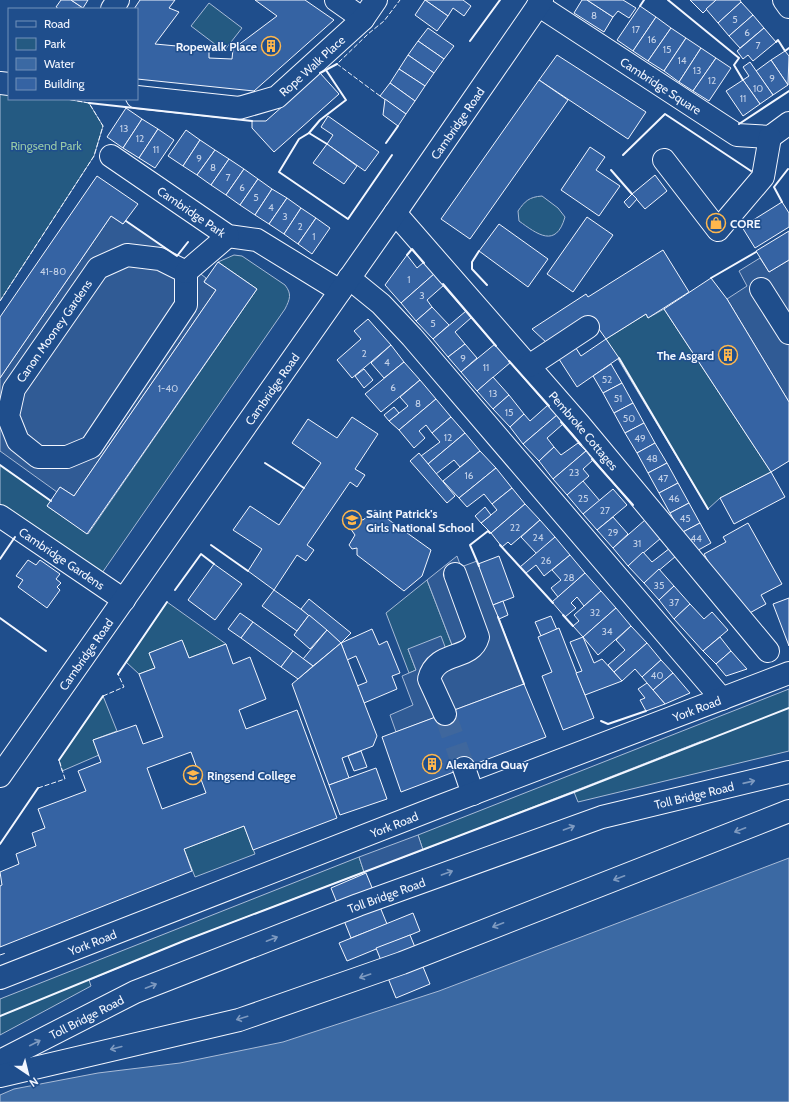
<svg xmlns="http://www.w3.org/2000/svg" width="789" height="1102" viewBox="0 0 789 1102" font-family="Cabin,sans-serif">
	<rect width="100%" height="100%" fill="#1f4e8c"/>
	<g fill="#245a82" stroke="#a8bbd7">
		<polygon points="209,3 242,28 224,51 191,26"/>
		<polygon points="0,91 9,92 9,99 66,99 89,103 103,126 94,156 0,301"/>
		<path d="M542,196L558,208L565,217C556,249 537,234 519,221L518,211C525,201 529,197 542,196Z"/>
		<path d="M234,255L242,256L285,285C292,294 290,299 285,309L102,573L0,504V465L51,501L47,506L88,534L257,289L218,262Z"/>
		<polygon points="664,309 771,472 720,498 708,509 606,339 646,314 648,318"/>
		<polygon points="427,580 454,650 408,649 416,670 409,673 386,613"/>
		<polygon points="167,602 226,644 189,658 182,641 149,653 155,668 139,674 126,662"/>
		<polygon points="789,689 789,751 578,802 574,792 702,741 423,850 418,835"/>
		<polygon points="103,696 117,731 93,740 99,755 62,771 59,760"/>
		<polygon points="244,826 255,854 195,877 184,849"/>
		<polygon points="359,857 364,872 186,940 89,980 91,986 0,1035 0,999"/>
	</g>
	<g fill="#305b95" stroke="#a8bbd7">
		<polygon points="111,216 123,224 126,221 177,256 206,278 204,282 216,290 74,496 60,487 57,492 0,451 0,378"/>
		<polygon points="760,258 769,272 789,260 789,402 727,299 747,286 739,271"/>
		<polygon points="457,556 461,567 477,561 524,684 396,732 390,715 413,705 402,676 416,670 408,649 441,636 447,652 454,650 427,580"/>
		<polygon points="418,835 423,850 364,872 359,857"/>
	</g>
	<polygon fill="#3b69a3" stroke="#a8bbd7" points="789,858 789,1102 0,1102 0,1095 14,1089 98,1073 180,1063 283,1042 439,991"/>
	<g fill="#3563a3" stroke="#f2f6ff" fill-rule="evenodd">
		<polygon points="61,0 71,0 83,8 59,9 56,7"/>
		<polygon points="71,0 88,0 83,8"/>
		<polygon points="140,0 175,0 169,8 179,12 155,44 209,49 209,58 232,59 233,49 277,16 255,0 305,0 334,20 254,91 137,79 137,9 134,9"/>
		<polygon points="425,0 463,0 471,6 464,16 453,8 448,16"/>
		<polygon points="425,0 448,16 437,31 415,15"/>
		<polygon points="582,0 587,0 613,17 604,32 574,13"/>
		<polygon points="587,0 623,0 636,8 629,18 618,11 613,17"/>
		<polygon points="690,0 716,0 703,13"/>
		<polygon points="716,0 740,0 741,2 718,23 706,9"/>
		<polygon points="741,2 753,15 729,36 718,23"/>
		<polygon points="640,6 656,17 633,51 617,40"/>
		<polygon points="753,15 764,28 740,48 729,36"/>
		<polygon points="656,17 671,28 648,61 633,51"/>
		<polygon points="428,28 454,46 444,59 418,41"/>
		<polygon points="671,28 686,38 664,71 648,61"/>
		<polygon points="764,28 776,42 753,61 748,55 743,59 737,51"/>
		<polygon points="686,38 701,48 679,82 664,71"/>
		<polygon points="418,41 444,59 434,73 408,55"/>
		<polygon points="701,48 716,58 693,91 679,82"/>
		<polygon points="785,51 789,56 788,85 771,60"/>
		<polygon points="408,55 434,73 425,86 399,69"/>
		<polygon points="557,55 646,112 628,139 539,80"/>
		<polygon points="716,58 731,68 709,101 693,91"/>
		<polygon points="771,60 788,85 773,95 756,71"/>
		<polygon points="750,62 773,95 760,104 743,80 749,76 743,67"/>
		<polygon points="399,69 425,86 415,101 390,83"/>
		<polygon points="320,73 339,94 274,152 252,128 252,121 266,121"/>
		<polygon points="539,80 568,100 470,239 441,219"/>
		<polygon points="743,80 760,104 743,116 726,91"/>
		<polygon points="390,83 415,101 406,114 380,96"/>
		<polygon points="385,99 406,114 398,126 383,115"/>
		<polygon points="126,108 142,119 123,148 107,137"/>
		<polygon points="328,116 379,152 365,171 327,144 333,135 321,127"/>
		<polygon points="142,119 158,129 139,158 123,148"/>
		<polygon points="158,129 174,140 155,168 139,158"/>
		<polygon points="186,130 200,140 183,166 168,156"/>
		<polygon points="200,140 215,150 197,175 183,166"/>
		<polygon points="327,144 357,166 344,184 313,163"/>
		<polygon points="590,147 605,157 596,170 620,186 599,216 561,190"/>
		<polygon points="215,150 229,159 211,185 197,175"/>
		<polygon points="229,159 244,169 226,195 211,185"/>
		<polygon points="244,169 258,179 240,205 226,195"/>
		<polygon points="655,175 667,191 645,209 632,194"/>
		<polygon points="97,176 138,204 123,224 111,216 0,378 0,317"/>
		<polygon points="258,179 272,189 255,215 240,205"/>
		<polygon points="272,189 287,198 269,224 255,215"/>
		<polygon points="632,194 637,199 629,208 624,202"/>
		<polygon points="287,198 301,208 284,234 269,224"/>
		<polygon points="782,202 789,213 789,227 755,248 742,227"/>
		<polygon points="301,208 316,218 298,244 284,234"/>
		<polygon points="587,217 613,235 573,292 547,274"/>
		<polygon points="316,218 330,228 312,254 298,244"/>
		<polygon points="499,224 548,259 528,287 479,251"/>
		<polygon points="789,231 789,260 769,272 756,251"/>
		<polygon points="663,250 689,292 648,318 646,314 606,339 591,318 548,344 532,329 586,294 588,297"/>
		<polygon points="407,255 417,268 424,262 434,274 401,303 385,285"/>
		<polygon points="218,262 257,289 87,534 47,506 60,487 74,496 216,290 204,282"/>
		<polygon points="434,274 444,285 427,300 432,307 416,321 401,303"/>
		<polygon points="711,278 727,299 789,402 789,461 771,472 664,309"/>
		<polygon points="432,307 449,325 433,339 416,321"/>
		<polygon points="466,311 472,317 455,332 465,344 448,357 433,339"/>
		<polygon points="368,319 391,345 352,378 337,360 361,339 354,331"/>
		<polygon points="606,339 619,358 577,387 557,356 574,345 581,356"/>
		<polygon points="465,344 477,358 461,372 448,357"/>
		<polygon points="495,344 511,362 477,391 461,372"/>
		<polygon points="391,345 404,362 384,378 371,363"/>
		<polygon points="404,362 420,380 381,412 365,394"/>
		<polygon points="611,364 622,383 603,393 593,376"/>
		<polygon points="364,369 373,380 364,388 355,376"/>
		<polygon points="493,377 509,395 493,409 477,391"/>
		<polygon points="420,380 436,399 399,430 389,421 408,406 400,397"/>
		<polygon points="622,383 633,403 614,413 603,393"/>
		<polygon points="509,395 524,414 510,427 493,409"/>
		<polygon points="436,399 451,417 432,433 426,425 419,431 425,438 414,448 399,430"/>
		<polygon points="633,403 644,423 625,433 614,413"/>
		<polygon points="548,405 557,415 523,444 510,427 524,414 530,421"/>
		<polygon points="394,407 399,413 389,421 384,415"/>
		<polygon points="557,415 563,424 547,438 554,447 539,461 523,444"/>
		<polygon points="352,417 378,434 355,469 365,475 357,487 350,482 307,545 314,550 306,561 297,555 274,590 248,571 262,549 233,530 250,506 279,525 321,463 292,443 308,419 337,438"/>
		<polygon points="451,417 465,433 428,464 421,456 440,442 432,433"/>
		<polygon points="644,423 655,443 637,453 625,433"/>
		<polygon points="465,433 480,451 460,467 454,460 436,474 428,464"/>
		<polygon points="578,443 586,451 553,479 539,461 554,447 561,455"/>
		<polygon points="655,443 667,463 648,473 637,453"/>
		<polygon points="480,451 496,468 459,498 443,481"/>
		<polygon points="586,451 593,460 583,469 589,476 567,495 553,479"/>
		<polygon points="419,453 455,496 447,503 410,461"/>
		<polygon points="667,463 678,483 659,493 648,473"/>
		<polygon points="496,468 512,488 492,504 484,494 467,507 459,498"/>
		<polygon points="771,472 785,497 734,524 720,498"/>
		<polygon points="583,481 600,501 583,514 567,495"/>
		<polygon points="678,483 689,503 670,513 659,493"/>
		<polygon points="512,488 525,504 491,533 481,523 497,510 492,504"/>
		<polygon points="613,489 627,505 597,530 583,514"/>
		<polygon points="689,503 700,523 681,533 670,513"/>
		<polygon points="525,504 540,520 511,545 508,542 502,547 491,533"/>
		<polygon points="485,507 491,515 481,523 475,516"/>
		<polygon points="375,510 431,550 422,576 404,591 357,555 357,548 352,549 349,545 355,535 348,525 354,517 363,520"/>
		<polygon points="613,517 628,534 613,548 597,530"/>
		<polygon points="540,520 555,537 537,554 521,537"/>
		<polygon points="645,520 661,538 628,566 613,548"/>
		<polygon points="700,523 711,543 693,553 681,533"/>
		<polygon points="748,523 782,584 761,595 766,604 746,615 721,584 704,554 726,542 723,537"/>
		<polygon points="555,537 570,555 544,576 536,565 526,573 520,567"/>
		<polygon points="670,548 676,556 644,583 628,566 643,552 652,562"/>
		<polygon points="570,555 585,573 558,597 551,588 561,580 552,570"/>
		<polygon points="499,556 514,597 493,605 478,564"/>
		<polygon points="28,560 36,565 40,560 60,574 56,579 61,583 57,587 60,590 47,608 18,587 23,580 16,576"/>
		<polygon points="214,564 242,584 215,620 188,600"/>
		<polygon points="659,569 674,586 659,600 644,583"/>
		<polygon points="585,573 601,591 584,606 577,597 571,603 576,608 565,617 552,602"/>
		<polygon points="674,586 690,604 674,619 659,600"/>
		<polygon points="274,590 309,615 297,631 262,606"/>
		<polygon points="601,591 616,608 583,637 573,626 579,621 574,615"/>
		<polygon points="789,598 789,646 773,604"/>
		<polygon points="309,599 351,633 341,643 301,609"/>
		<polygon points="503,601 508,615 499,619 493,605"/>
		<polygon points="690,604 704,619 712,612 728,630 703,651 674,619"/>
		<polygon points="616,608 631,626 598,655 583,637"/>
		<polygon points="240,613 253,622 241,638 228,629"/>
		<polygon points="309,615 327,630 310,649 294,635"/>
		<polygon points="551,616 557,630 541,636 535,622"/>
		<polygon points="253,622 293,651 281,667 241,638"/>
		<polygon points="631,626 647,643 614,672 608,665 625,650 616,640"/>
		<polygon points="559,628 594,718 563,730 542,676 552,672 538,637"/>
		<polygon points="372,629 379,645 387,641 400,673 392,676 397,689 364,703 357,686 367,682 356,656 347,660 341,643"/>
		<polygon points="327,630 341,643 313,666 303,659"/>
		<polygon points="583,637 594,663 602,659 622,681 585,695 576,673 582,671 570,642"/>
		<polygon points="720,637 731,651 716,664 703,651"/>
		<path d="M182,640L189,658L226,644L233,664L250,657L266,699L239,710L246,729L297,710L337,818L253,850L244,826L184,849L192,871L0,947V886L2,885L0,872L19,864L16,854L36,846L32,833L45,828L38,809L86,791L78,771L101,762L93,740L136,725L143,744L163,737L139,674L155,668L149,653ZM191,752L206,793L162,809L147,768Z"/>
		<polygon points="341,643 377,736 373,746 342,758 349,778 329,785 292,684"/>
		<polygon points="647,643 661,660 642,677 635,669 622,681 614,672"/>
		<polygon points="293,651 313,666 298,679 281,667"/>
		<polygon points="731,651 747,669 726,676 716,664"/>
		<polygon points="661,660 673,673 653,690 642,677"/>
		<polygon points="673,673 690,693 665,704 653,690"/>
		<polygon points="647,683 665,704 646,711 640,700 645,698 638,689"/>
		<polygon points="524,684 546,737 401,792 382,737"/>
		<polygon points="361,751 367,767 354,771 348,756"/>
		<polygon points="376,768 387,799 340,815 329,785"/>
		<polygon points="366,873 387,924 351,938 331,888"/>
		<polygon points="413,913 420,931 347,961 339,943"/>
		<polygon points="410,935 430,984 396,998 376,948"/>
	</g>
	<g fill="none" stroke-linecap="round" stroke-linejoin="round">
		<polyline stroke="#3f679d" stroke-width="22" stroke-dasharray="22 11" stroke-linecap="butt" points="445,714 464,768"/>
		<defs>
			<g id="minor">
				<polyline points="336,0 363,19"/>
				<polyline points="784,0 789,7"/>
				<path id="s1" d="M538,5L737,135L770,137L789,123"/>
				<polyline points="112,9 118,0"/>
				<polyline points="0,83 9,84"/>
				<path id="s2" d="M137,97L239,108L277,97L363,19L376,0"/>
				<path id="s3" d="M111,156L228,236L257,240L340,291"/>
				<polyline points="664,160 718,230 763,177 770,137"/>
				<path id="s4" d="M395,213L580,425L768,651"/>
				<polygon points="127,255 160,259 186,272 186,305 91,447 67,457 38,457 18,441 8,416 14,389 98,268"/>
				<polyline points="186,272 228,236"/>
				<polyline points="349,278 381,304 412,337 722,699"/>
				<polyline points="761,289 789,333"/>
				<polyline points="529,366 588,327"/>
				<path id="s5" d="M0,516L124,600"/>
				<path d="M445,714L429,679C437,649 471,662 478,637L455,574"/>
				<polyline points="464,768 473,794"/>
				<path id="s6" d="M0,776L395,213L542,0"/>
				<path id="s7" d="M0,978L438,807L789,673"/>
			</g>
			<g id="major">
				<path id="s8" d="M0,1061L135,992L358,905L602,817L789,772"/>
				<polyline points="0,1076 239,1020 402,963 789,811"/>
			</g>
		</defs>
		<use href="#minor" stroke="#f2f6ff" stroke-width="24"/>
		<use href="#major" stroke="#f2f6ff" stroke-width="24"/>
		<use href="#minor" stroke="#1f4e8c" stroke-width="22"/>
		<use href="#major" stroke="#1f4e8c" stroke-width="22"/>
		<g stroke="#f2f6ff" stroke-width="1" stroke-dasharray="5 2" stroke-linecap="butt">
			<polyline points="380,96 337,64 368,34 384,21 400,0"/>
			<polyline points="0,301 94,156 103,126 89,103 66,99"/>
			<polyline points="103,696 124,687 118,674"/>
			<polyline points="38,788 65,779 59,760"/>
			<polyline points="0,955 6,953"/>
		</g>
		<g stroke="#f2f6ff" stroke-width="2">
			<polyline points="668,0 739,58 734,65 743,80"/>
			<polyline points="640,6 644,0"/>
			<polyline points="470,41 500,0"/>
			<polyline points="776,42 778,40 785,51 789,48"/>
			<polyline points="320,73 337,64"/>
			<polyline points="89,103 252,121"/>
			<polyline points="739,124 789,91"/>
			<polyline points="309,133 320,120 346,100 326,70"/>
			<polyline points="386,143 398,126"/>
			<polyline points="327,144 309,133 299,139 279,172 348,219 392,155"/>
			<polyline points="623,155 665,114 751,171"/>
			<polyline points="611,170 632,194"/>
			<polyline points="782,202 774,187 788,169"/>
			<polyline points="126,221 177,256 188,242"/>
			<polyline points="479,251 472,262 472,269 487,285"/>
			<polyline points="407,255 412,249 424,263"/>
			<polyline points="711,278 756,252"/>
			<polyline points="443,284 496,346"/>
			<polyline points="619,358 708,509"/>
			<polyline points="509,361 549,406"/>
			<polyline points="561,422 581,445"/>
			<polyline points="592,459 633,505"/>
			<polyline points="265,463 304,488"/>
			<polyline points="0,465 51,501"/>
			<polyline points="211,545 248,571"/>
			<polyline points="500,545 553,603"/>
			<polyline points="0,559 15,537"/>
			<polyline points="479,566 470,545 488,531 490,533"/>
			<polyline points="175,590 201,554 214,564"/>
			<polyline points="563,615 573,626"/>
			<polyline points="498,617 524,684"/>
			<polyline points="0,618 46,651"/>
			<polyline points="118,674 167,602"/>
			<polyline points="601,721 608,724 646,711"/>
			<polyline points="59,760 103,696"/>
			<polyline points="0,844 38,788"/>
			<polyline points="0,1016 186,940 574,792 789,708"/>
		</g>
	</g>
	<defs><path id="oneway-shaft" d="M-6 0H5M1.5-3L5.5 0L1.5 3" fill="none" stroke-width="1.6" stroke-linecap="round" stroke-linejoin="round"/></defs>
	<g stroke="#7e9ac0">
		<use href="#oneway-shaft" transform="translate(749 782) rotate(-13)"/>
		<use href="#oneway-shaft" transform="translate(569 828) rotate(-20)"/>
		<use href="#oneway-shaft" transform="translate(740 830) rotate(159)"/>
		<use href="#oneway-shaft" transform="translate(447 873) rotate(-20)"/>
		<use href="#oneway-shaft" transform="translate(619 878) rotate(159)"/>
		<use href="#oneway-shaft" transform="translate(498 925) rotate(159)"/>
		<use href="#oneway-shaft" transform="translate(272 939) rotate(-21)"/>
		<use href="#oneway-shaft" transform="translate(365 976) rotate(161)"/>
		<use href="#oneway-shaft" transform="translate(151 986) rotate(-21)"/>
		<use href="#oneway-shaft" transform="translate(242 1018) rotate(163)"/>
		<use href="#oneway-shaft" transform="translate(35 1043) rotate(-27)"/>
		<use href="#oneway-shaft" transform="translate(116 1048) rotate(166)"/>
	</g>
	<defs>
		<symbol id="building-ring" viewBox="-11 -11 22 22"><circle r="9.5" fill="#1f4e8c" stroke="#ffb74d" stroke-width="1.5"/><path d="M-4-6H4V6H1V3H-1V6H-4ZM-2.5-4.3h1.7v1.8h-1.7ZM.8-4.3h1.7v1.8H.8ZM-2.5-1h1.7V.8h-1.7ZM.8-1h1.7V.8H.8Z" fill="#ffb74d"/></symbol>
		<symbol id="shop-ring" viewBox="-11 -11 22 22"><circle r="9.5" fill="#1f4e8c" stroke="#ffb74d" stroke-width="1.5"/><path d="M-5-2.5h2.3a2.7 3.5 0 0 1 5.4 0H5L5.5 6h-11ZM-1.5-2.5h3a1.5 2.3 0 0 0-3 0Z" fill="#ffb74d"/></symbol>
		<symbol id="school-ring" viewBox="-11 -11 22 22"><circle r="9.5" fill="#1f4e8c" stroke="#ffb74d" stroke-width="1.5"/><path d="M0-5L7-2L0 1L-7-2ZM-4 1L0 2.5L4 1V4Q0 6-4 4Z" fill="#ffb74d"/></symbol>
		<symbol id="university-ring" viewBox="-11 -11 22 22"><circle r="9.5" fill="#1f4e8c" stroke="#ffb74d" stroke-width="1.5"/><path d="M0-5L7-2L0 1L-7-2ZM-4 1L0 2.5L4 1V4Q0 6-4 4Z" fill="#ffb74d"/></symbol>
	</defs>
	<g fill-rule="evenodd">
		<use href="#building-ring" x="260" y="35" width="22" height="22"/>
		<use href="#shop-ring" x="705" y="212" width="22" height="22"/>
		<use href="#building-ring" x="717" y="344" width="22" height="22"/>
		<use href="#school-ring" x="341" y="509" width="22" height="22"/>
		<use href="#building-ring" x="421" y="753" width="22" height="22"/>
		<use href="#university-ring" x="182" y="764" width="22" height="22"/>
	</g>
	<g text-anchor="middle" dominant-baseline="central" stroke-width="3" stroke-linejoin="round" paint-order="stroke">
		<g font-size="10" fill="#c3d1e8">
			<text x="594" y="15">8</text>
			<text x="735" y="19">5</text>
			<text x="636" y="29">17</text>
			<text x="747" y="32">6</text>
			<text x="652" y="39">16</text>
			<text x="758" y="45">7</text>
			<text x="667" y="49">15</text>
			<text x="682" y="60">14</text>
			<text x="697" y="70">13</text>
			<text x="772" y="78">9</text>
			<text x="712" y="80">12</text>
			<text x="758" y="88">10</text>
			<text x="743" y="98">11</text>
			<text x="124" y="128">13</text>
			<text x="140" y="138">12</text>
			<text x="156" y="149">11</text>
			<text x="199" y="158">9</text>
			<text x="213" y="167">8</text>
			<text x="228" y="177">7</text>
			<text x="242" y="187">6</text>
			<text x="256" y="197">5</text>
			<text x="271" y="207">4</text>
			<text x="285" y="216">3</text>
			<text x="300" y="226">2</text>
			<text x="314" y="236">1</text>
			<text x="53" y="271">41-80</text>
			<text x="409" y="279">1</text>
			<text x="422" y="295">3</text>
			<text x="433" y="323">5</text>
			<text x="364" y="353">2</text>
			<text x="463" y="358">9</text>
			<text x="387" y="362">4</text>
			<text x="486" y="367">11</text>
			<text x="607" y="379">52</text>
			<text x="393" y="387">6</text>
			<text x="168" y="388">1-40</text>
			<text x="493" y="393">13</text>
			<text x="618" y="398">51</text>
			<text x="418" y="403">8</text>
			<text x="509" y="412">15</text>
			<text x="629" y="418">50</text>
			<text x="448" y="437">12</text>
			<text x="640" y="438">49</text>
			<text x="652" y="458">48</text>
			<text x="574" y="472">23</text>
			<text x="469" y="475">16</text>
			<text x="663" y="478">47</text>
			<text x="583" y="498">25</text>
			<text x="674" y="498">46</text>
			<text x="605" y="510">27</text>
			<text x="685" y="518">45</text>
			<text x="515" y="527">22</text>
			<text x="613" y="532">29</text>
			<text x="538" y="537">24</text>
			<text x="696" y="538">44</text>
			<text x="637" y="543">31</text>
			<text x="546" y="560">26</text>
			<text x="569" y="577">28</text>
			<text x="659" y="585">35</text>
			<text x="674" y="602">37</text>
			<text x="595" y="612">32</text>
			<text x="607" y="631">34</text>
			<text x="657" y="675">40</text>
		</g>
		<g font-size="12" font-weight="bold" fill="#f2f6ff" stroke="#1f4e8c" text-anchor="start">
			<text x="257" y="46" text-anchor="end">Ropewalk Place</text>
			<text x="730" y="223">CORE</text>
			<text x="714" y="355" text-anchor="end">The Asgard</text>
			<text x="366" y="513">Saint Patrick's<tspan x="366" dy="14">Girls National School</tspan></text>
			<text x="446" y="764">Alexandra Quay</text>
			<text x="207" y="775">Ringsend College</text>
		</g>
		<g font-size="12" fill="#f2f6ff" stroke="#1f4e8c">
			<text stroke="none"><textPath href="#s2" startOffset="189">Rope Walk Place</textPath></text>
			<text stroke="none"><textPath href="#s1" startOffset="147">Cambridge Square</textPath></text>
			<text stroke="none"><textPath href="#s6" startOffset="797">Cambridge Road</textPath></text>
			<text stroke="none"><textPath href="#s3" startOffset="98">Cambridge Park</textPath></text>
			<text transform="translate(54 331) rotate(-55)">Canon Mooney Gardens</text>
			<text stroke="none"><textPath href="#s6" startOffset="473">Cambridge Road</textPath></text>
			<text stroke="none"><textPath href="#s4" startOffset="288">Pembroke Cottages</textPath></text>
			<text stroke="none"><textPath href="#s5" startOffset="75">Cambridge Gardens</textPath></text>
			<text stroke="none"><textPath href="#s6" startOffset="149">Cambridge Road</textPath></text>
			<text stroke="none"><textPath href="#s7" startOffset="747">York Road</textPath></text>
			<text stroke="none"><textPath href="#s8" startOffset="745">Toll Bridge Road</textPath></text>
			<text stroke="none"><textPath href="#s7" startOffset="423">York Road</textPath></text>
			<text stroke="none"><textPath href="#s8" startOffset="421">Toll Bridge Road</textPath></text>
			<text stroke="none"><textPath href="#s7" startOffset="99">York Road</textPath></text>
			<text stroke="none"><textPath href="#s8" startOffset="97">Toll Bridge Road</textPath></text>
		</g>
		<g font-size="12" fill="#97c8a6" stroke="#1f4e8c">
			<text x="46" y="145">Ringsend Park</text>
		</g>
	</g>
	<rect x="8" y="8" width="130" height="92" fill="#1f4e8c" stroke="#7391ba"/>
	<rect x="16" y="21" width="20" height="6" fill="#1f4e8c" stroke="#7391ba"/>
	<text x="44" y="28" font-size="12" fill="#f2f6ff">Road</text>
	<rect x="16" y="38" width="20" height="12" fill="#245a82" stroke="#7391ba"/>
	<text x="44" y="48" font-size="12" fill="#f2f6ff">Park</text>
	<rect x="16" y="58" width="20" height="12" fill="#3b69a3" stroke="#7391ba"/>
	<text x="44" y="68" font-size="12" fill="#f2f6ff">Water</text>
	<rect x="16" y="78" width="20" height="12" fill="#3563a3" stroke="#7391ba"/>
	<text x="44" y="88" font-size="12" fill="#f2f6ff">Building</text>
	<g transform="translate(28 1074) rotate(145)" stroke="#1f4e8c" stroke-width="3" paint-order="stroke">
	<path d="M0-3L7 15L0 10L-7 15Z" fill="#f2f6ff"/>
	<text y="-6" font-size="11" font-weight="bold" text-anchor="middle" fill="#f2f6ff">N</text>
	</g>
</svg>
